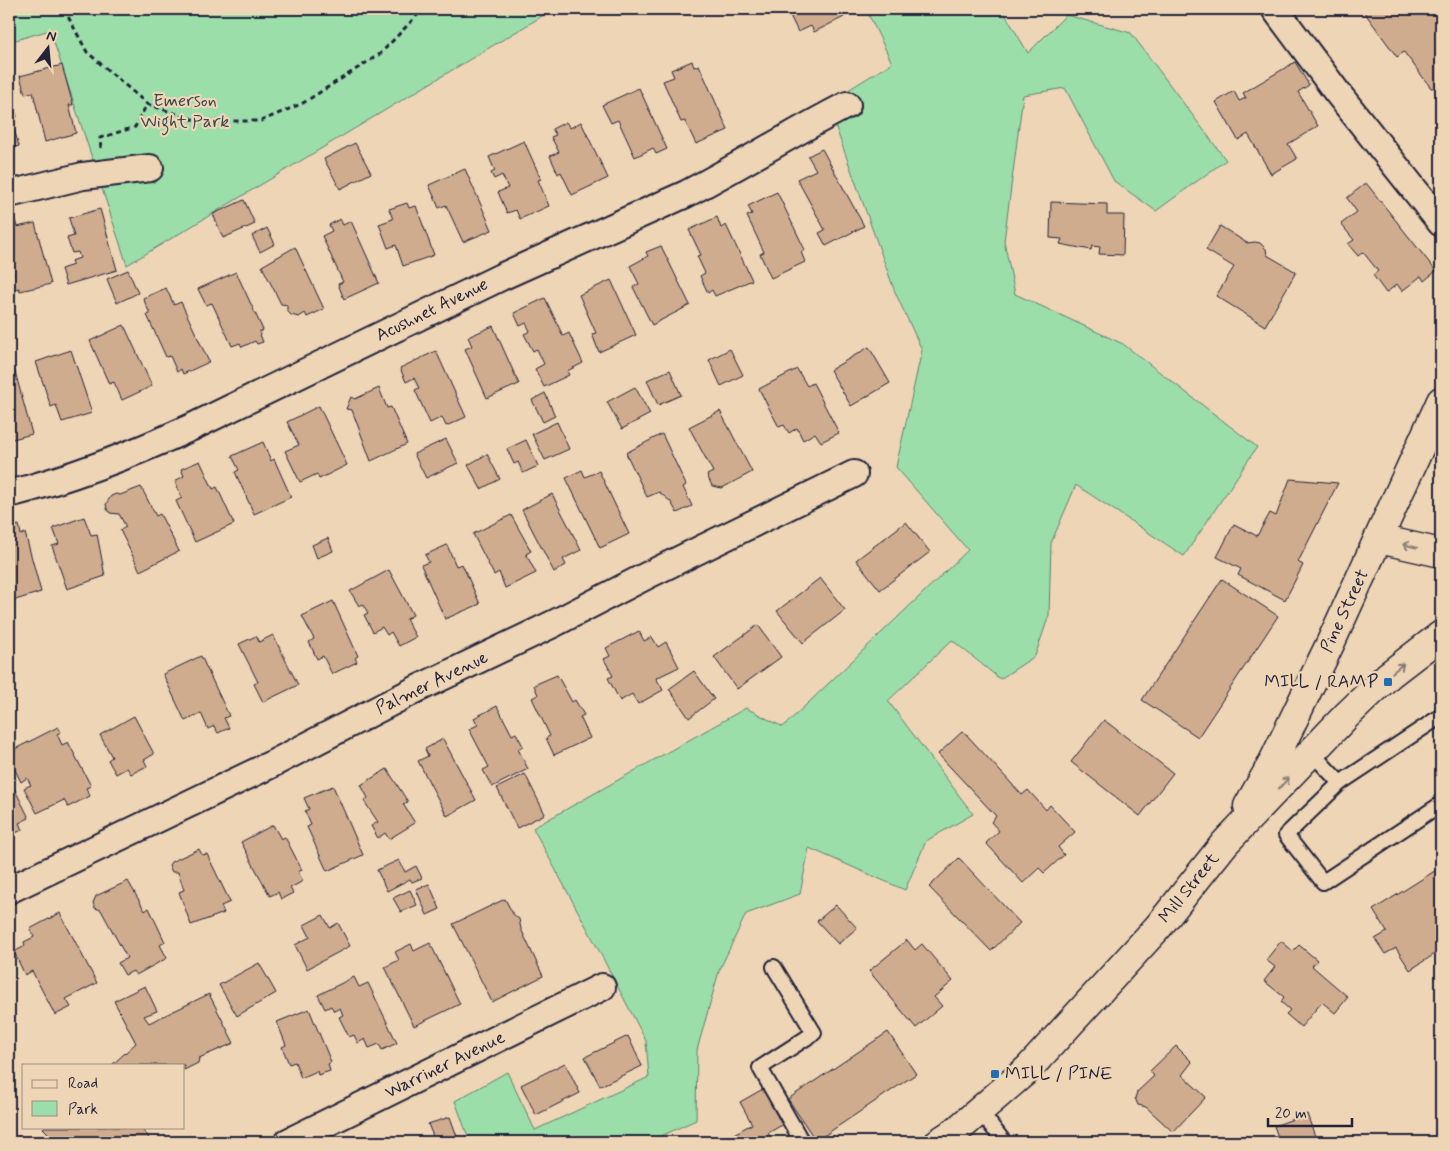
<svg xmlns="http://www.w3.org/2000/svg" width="1450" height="1151" viewBox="0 0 1450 1151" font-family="Mynerve,sans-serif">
	<rect width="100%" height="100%" fill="#edd5b5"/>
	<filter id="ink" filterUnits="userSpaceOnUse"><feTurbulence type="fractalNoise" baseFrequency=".02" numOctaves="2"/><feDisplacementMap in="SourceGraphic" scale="10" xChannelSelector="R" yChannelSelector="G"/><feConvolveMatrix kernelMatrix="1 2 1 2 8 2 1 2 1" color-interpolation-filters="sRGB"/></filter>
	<g filter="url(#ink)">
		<g fill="#9bdeaa" stroke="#5e8072">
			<polygon points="9,9 554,9 127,265 50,30 9,42"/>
			<polygon points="866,9 1002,9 1028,53 1066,15 1131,33 1226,160 1156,211 1114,181 1065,88 1023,95 1004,241 1015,294 1123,344 1257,447 1184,556 1076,485 1051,543 1049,615 1035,656 1000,679 952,640 888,701 973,814 926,841 905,890 809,848 800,894 746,914 719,971 697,1050 696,1120 648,1142 470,1142 455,1101 507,1072 535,1130 649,1077 646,1041 594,941 533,828 746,708 783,727 968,550 896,467 922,350 895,292 827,103 892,63"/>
		</g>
		<g fill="#d0ac8e" stroke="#22223b">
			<polygon points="787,9 840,9 844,17 814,32 811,26 798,32"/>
			<polygon points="1362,9 1434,9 1432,12 1441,16 1441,87 1431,88 1404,52 1397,57"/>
			<polygon points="692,61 694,67 699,65 728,130 696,144 685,121 681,122 663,81 674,77 671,70"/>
			<polygon points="1295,62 1309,85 1298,92 1318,126 1288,144 1297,159 1271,174 1248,134 1238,140 1216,102 1234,91 1239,101 1246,98 1243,93"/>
			<polygon points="62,65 73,105 69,105 76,133 45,142 33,92 25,94 20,76"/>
			<polygon points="9,88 17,117 11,119 19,146 9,149"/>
			<polygon points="639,88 667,149 656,154 653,148 635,157 618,120 611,123 602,105"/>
			<polygon points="566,122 570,128 581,122 608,178 572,195 561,172 558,174 550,156 559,152 551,137 556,135 552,129"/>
			<polygon points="524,141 541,179 538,180 549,206 520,219 516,210 507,213 498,192 508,188 502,175 494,179 491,173 495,171 489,157"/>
			<polygon points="355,143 371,173 340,189 324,159"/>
			<polygon points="822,149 864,226 826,246 819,233 825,230 797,179 816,170 808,156"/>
			<polygon points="465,169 492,230 463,242 446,205 439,208 429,185"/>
			<polygon points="1366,183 1436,271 1424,281 1421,276 1402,291 1397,284 1386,293 1373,275 1378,271 1363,252 1358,256 1348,244 1354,240 1341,224 1357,212 1347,198"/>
			<polygon points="777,192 805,250 801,252 805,262 771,278 760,254 764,252 747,216 752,214 748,206"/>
			<polygon points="244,200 255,224 223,238 213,214"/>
			<polygon points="1051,202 1107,204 1107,215 1124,215 1123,255 1099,254 1100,247 1092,246 1091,250 1060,244 1062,239 1050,238"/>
			<polygon points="407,203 409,208 416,206 434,255 403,266 396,245 388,248 379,224 393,219 389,209"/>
			<polygon points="100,209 117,270 66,285 61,269 73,265 71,261 80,258 78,252 72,253 67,238 74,236 69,218"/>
			<polygon points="717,217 721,228 726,225 752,280 715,296 712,290 708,293 700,276 705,273 697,256 701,255 689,230"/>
			<polygon points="340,219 343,225 351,221 379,283 344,299 338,284 343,282 322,236 332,231 329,225"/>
			<polygon points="15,220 17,227 35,223 51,284 20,291 19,288 10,290 9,276 14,275 13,268 9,269 9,222"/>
			<polygon points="1220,226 1247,243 1255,242 1260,243 1266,249 1267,255 1296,272 1265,326 1216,296 1234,267 1206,250"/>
			<polygon points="267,228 275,244 260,252 252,236"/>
			<polygon points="661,246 690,305 652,325 633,287 639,284 630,266 648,256 646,252"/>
			<polygon points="295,247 324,309 307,317 305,313 299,317 291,315 287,311 287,305 281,304 262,266"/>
			<polygon points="128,270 138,293 117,303 107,279"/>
			<polygon points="236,272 263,330 259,332 263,342 257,344 255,341 242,347 240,343 232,346 212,303 206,305 198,289"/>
			<polygon points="611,280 636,335 599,352 592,334 596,333 579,295"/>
			<polygon points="166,288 174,305 181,302 209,362 183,374 181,369 177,372 170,356 166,357 147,315 150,314 143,298"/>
			<polygon points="545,298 563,336 569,333 583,363 567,371 569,375 544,387 535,369 544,364 537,349 533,351 524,334 530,331 526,323 520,326 514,313"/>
			<polygon points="124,325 152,386 122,400 114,382 109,384 90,341"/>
			<polygon points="493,326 519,384 487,398 465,349 472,346 468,337"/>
			<polygon points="869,347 890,383 851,406 830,370"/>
			<polygon points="730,349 743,375 721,386 709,360"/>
			<polygon points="71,350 92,413 62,422 56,405 51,407 36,362"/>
			<polygon points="436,351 466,417 446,426 442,417 430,423 415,390 419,388 414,378 406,382 400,368"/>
			<polygon points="14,368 32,434 9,440 9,370"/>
			<polygon points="797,369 807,386 813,383 839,433 821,442 815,433 803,440 797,428 789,433 784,425 779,427 759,389"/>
			<polygon points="670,370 681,395 658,405 647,380"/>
			<polygon points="635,387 650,414 622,429 607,402"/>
			<polygon points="379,388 387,408 391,407 407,444 371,461 352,410 346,409 351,397 355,399"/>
			<polygon points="545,393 555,416 543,422 532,400"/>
			<polygon points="319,406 347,465 319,479 317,474 300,482 285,451 299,445 287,422"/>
			<polygon points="720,411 752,472 722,488 712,486 707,475 713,472 689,427"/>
			<polygon points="557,422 569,449 545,460 532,434"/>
			<polygon points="662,434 686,485 683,487 692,506 677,513 671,502 659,492 647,497 626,453"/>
			<polygon points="446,439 458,463 426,478 414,454"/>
			<polygon points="526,440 538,466 523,473 518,462 514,464 507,449"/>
			<polygon points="263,442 271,461 274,459 291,497 254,514 235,472 239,470 232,456"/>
			<polygon points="487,454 500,479 481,489 468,465"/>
			<polygon points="200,461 213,489 217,487 234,524 195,542 176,501 182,498 175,481 184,476 181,469"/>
			<polygon points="582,470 585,477 599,471 629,534 600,548 566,478"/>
			<polygon points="1290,479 1338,483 1298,562 1303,565 1285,600 1238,575 1241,569 1217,557 1234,524 1257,536 1270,513 1276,516"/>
			<polygon points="141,487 156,516 160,514 179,551 140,571 120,530 126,527 119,514 110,513 107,509 106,504 111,496 116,494 120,495"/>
			<polygon points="552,494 581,550 563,559 566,565 554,572 522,510"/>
			<polygon points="511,515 531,551 526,554 536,573 505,588 499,572 494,575 473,534"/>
			<polygon points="84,517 91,535 97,534 105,576 67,589 52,546 59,544 53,528"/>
			<polygon points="906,522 930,552 880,590 856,560"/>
			<polygon points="19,525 21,535 25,533 41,592 9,602 9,539 12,538 9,528"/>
			<polygon points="328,538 333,551 317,558 312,545"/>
			<polygon points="447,545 456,566 462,564 480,604 445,619 421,565 429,562 425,555"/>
			<polygon points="389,570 413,615 406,619 416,637 399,646 391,632 387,635 382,627 373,632 364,615 368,613 363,604 359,606 350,591"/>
			<polygon points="820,578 845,610 803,643 777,611"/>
			<polygon points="1222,579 1278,616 1198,737 1142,700"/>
			<polygon points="333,601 358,656 355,658 357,662 332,674 323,656 317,659 309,642 314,639 302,616"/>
			<polygon points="758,625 781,657 737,689 714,657"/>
			<polygon points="639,631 644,641 652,637 658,647 666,642 679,667 656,678 663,690 638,704 632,694 620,701 608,678 613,676 604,659 610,656 606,648"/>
			<polygon points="273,635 298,685 263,702 254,684 258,682 239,644 256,636 259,642"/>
			<polygon points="201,656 229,716 224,718 229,728 218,733 214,726 208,729 201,713 185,721 163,674"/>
			<polygon points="694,671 714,699 689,718 669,689"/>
			<polygon points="557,675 572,702 575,700 584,715 580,717 590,738 554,755 546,738 550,736 532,698 538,695 534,685"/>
			<polygon points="497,706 512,735 516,733 523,746 518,749 528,769 492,787 483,770 489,767 469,729 478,725 474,718"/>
			<polygon points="134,716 154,754 144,760 147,766 131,774 127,768 116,774 108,760 112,757 100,735"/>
			<polygon points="1104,720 1173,773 1140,816 1071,762"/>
			<polygon points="58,727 61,732 57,734 62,745 68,742 91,786 86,788 90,796 68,807 64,800 37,813 24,788 31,785 27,778 21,782 9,758 9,752"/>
			<polygon points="963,731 1022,795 1028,790 1046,810 1050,805 1075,832 1058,847 1064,855 1044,873 1039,868 1023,883 986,843 999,831 991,822 996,816 938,754"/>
			<polygon points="443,739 476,800 447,816 418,761 428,756 425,749"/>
			<polygon points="387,769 408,802 403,804 415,823 389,839 385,833 378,838 371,826 378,822 364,801 368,798 361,785"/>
			<polygon points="525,774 545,814 517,828 497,788"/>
			<polygon points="9,778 29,818 19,823 22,830 9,836"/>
			<polygon points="333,786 363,855 327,871 307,827 311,825 305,811 309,809 304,798"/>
			<polygon points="273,825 281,839 285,837 302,870 298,872 303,881 290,888 293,893 281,899 278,892 270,896 241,842"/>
			<polygon points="199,849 202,855 207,854 230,902 221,906 224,913 191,925 179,892 184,890 178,872 172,872 169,865 171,862"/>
			<polygon points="959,858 1020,923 991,951 929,887"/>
			<polygon points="399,860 405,872 416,866 422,878 412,882 410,879 387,891 377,870"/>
			<polygon points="1441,867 1441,950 1410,970 1396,948 1385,954 1375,939 1387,932 1373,910"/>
			<polygon points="128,881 145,911 149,908 165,942 160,945 167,958 136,975 133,971 125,975 118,963 127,958 101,910 95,908 93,903 96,896"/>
			<polygon points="429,884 440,909 427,915 416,889"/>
			<polygon points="410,890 417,905 401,912 393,898"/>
			<polygon points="505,899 513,914 519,919 521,929 543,976 492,1002 453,924"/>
			<polygon points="836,905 857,928 838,944 817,921"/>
			<polygon points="60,913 97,983 66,999 71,1007 55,1015 32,971 25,975 14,952 25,946 24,942 34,937 30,929"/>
			<polygon points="323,915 330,928 338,923 350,946 307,969 295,945 310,937 304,925"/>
			<polygon points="907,940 915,950 922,944 953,981 934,997 942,1006 916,1028 869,971"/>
			<polygon points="1281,941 1293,951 1299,945 1317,960 1312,966 1348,997 1335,1013 1322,1002 1301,1027 1286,1014 1290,1010 1281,1002 1284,997 1264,981 1275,967 1266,960"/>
			<polygon points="430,943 460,1004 414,1026 385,967 399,960 395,952 411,944 414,951"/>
			<polygon points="259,963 276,993 237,1016 219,985"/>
			<polygon points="354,977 359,987 368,983 397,1043 382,1050 379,1044 369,1048 365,1039 358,1043 354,1035 349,1037 339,1017 343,1015 340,1008 334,1011 331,1006 325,1009 318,995"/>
			<polygon points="145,986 157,1011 144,1016 149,1023 209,994 234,1043 199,1058 198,1063 184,1070 184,1065 112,1065 136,1043 114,1001"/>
			<polygon points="309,1009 331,1062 328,1064 330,1071 318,1075 317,1071 301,1078 295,1062 289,1064 282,1047 286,1045 277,1022"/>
			<polygon points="888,1032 916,1074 816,1141 788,1099"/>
			<polygon points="628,1036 642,1066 600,1086 585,1057"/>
			<polygon points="1176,1046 1192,1062 1182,1075 1206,1097 1173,1132 1146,1107 1138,1105 1135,1098 1137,1092 1154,1076 1150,1071"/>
			<polygon points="565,1063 580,1093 536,1115 521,1085"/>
			<polygon points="763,1089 782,1125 768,1133 773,1142 733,1142 730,1136 752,1124 740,1102"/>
			<polygon points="1307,1114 1317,1142 1280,1142 1274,1126"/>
			<polygon points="450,1117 459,1142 422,1142 421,1140 433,1136 428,1124"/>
			<polygon points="44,1127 139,1127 149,1137 144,1142 41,1142 49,1134 43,1128"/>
		</g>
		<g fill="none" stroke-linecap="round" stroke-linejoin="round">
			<defs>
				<g id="service">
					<polyline points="1312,753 1340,783 1286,835 1323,882 1441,804"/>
					<polyline points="1340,783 1441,716"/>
					<polyline points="774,967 814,1033 760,1068 802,1142"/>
					<polyline points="980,1111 1004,1142"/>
				</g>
				<g id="minor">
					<polyline points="1275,9 1336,91 1441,223"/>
					<polyline points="9,194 83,176 150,168"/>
					<path d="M9,494C75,477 131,455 192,427L501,277L686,194C740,166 792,133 847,105"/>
					<polyline points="9,890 272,764 417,689 555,623 648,575 854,474"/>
					<polyline points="288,1142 602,987"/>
				</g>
				<g id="tertiary">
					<polyline points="1379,539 1441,553"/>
					<polyline points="1248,806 1271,766 1330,644 1441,401"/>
					<polyline points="939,1142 956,1131 1029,1068 1158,927 1225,843 1346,716 1389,675 1441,635"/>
				</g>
			</defs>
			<use href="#service" stroke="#22223b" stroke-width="18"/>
			<use href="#minor" stroke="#22223b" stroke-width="30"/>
			<use href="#tertiary" stroke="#22223b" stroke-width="31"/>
			<g stroke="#22223b" stroke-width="3" stroke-dasharray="5 4" stroke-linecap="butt">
				<polyline points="64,9 87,52 147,104"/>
				<polyline points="101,148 100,138 135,127 147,104 198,121 261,121 303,103 380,54 423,9"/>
			</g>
			<use href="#service" stroke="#edd5b5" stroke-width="14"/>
			<use href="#minor" stroke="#edd5b5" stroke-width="26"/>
			<use href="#tertiary" stroke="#edd5b5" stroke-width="28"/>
		</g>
		<defs><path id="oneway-shaft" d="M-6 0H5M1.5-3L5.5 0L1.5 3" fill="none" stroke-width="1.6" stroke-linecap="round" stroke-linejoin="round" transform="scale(1.25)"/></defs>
		<g stroke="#887c78">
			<use href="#oneway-shaft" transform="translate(1410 546) rotate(-166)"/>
			<use href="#oneway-shaft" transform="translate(1398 668) rotate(-39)"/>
			<use href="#oneway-shaft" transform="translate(1284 783) rotate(-47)"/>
		</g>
	</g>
	<g fill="#1f6fb2" stroke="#edd5b5" stroke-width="2">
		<rect x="1383" y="677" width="10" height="10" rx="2.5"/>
		<rect x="990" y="1069" width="10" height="10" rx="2.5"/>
	</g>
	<g text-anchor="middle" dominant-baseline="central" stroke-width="4.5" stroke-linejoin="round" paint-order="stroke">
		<g font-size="18" fill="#3a4851" stroke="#edd5b5">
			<text x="185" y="101">Emerson<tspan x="185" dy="21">Wight Park</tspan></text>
		</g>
		<g font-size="18" fill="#22223b" stroke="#edd5b5">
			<text transform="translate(432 310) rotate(-26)">Acushnet Avenue</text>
			<text transform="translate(1345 611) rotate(-65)">Pine Street</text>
			<text transform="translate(432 683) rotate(-26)">Palmer Avenue</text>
			<text transform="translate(1189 888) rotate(-51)">Mill Street</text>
			<text transform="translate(445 1065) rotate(-26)">Warriner Avenue</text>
		</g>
		<g font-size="18" fill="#22223b" stroke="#edd5b5" text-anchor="end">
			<text x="1378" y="682">MILL / RAMP</text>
			<text x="1005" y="1074" text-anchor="start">MILL / PINE</text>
		</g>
	</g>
	<rect width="1450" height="1151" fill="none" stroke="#edd5b5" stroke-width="30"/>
	<rect x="15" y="15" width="1420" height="1121" fill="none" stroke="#22223b" stroke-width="2" filter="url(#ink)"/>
	<rect x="22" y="1064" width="162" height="65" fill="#edd5b5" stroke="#9c8d84"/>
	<rect x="32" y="1080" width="25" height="8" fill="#edd5b5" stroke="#9c8d84"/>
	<text x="68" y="1088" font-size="15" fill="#22223b">Road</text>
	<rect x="32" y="1101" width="25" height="15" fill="#9bdeaa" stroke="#9c8d84"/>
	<text x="68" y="1114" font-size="15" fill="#22223b">Park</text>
	<g transform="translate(48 48) rotate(16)" stroke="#edd5b5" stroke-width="4" paint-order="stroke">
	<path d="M0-4L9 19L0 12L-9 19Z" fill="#22223b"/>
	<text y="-8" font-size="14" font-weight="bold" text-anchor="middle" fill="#22223b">N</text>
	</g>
	<path d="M1268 1118v8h84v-8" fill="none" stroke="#22223b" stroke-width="2.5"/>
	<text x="1275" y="1118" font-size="15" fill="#22223b" stroke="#edd5b5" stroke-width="4" paint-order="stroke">20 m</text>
</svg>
